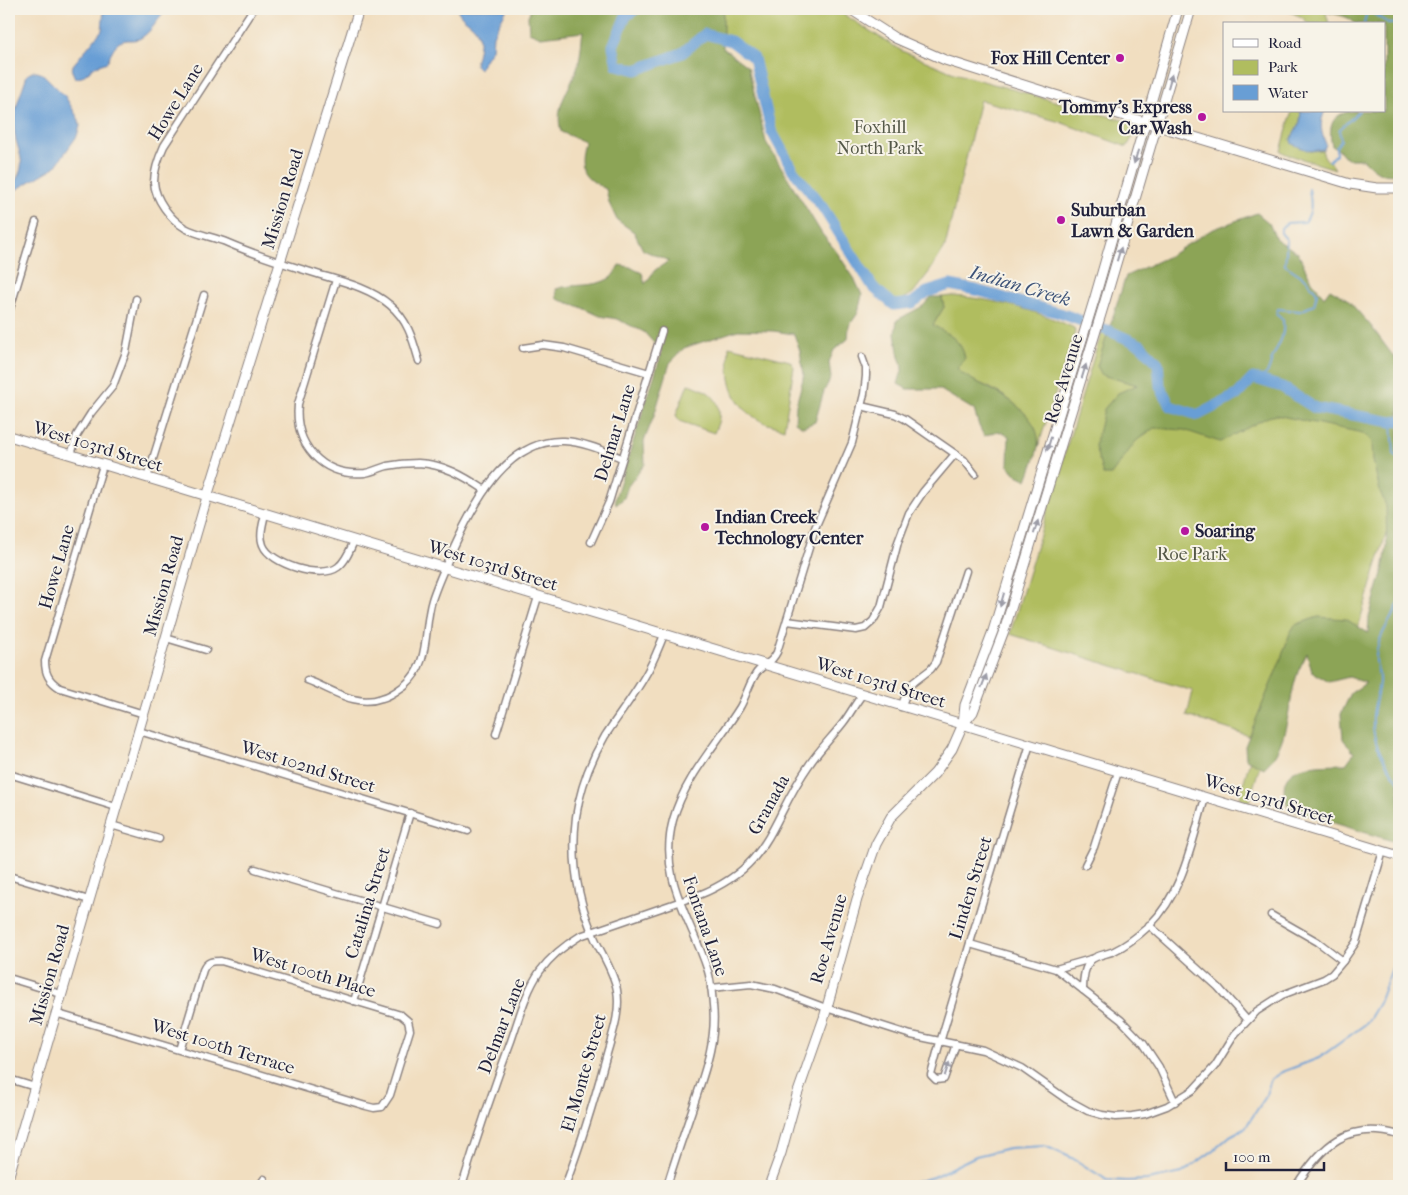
<svg xmlns="http://www.w3.org/2000/svg" width="1408" height="1195" viewBox="0 0 1408 1195" font-family="'IM FELL French Canon',serif">
	<rect width="100%" height="100%" fill="#f7f3e8"/>
	<filter id="ink" filterUnits="userSpaceOnUse"><feTurbulence type="fractalNoise" baseFrequency=".02" numOctaves="2"/><feDisplacementMap in="SourceGraphic" scale="10" xChannelSelector="R" yChannelSelector="G"/><feConvolveMatrix kernelMatrix="1 2 1 2 8 2 1 2 1" color-interpolation-filters="sRGB"/></filter>
	<filter id="wash" filterUnits="userSpaceOnUse"><feTurbulence type="fractalNoise" baseFrequency=".0096" numOctaves="4" result="noise"/><feDisplacementMap in="SourceGraphic" scale="20" xChannelSelector="R" yChannelSelector="G"/><feGaussianBlur stdDeviation="1.12" result="paint"/><feColorMatrix in="noise" values="0 0 0 0 0 0 0 0 0 0 0 0 0 0 0 0 0 1.4 0 .05"/><feComposite in="paint" operator="in"/></filter>
	<g filter="url(#wash)">
		<rect width="100%" height="100%" fill="#f1dec0"/>
		<g fill="#b0bd5f" stroke="#69704d">
			<polygon points="636,9 835,9 902,51 954,73 1133,123 1137,129 1127,147 1060,122 980,100 945,247 930,271 913,293 894,305 873,287 823,208 793,170 771,130 753,58 731,41 705,34"/>
			<polygon points="1283,9 1320,9 1326,13 1329,24 1308,24 1302,17"/>
			<path d="M1292,111H1301L1300,123L1291,139L1310,151L1322,150C1326,164 1330,159 1335,169L1286,154L1281,151Z"/>
			<path d="M953,296C994,299 1037,310 1074,328L1075,332L1038,447C1037,418 1012,399 988,387C980,383 970,381 964,375C950,363 942,341 933,325L944,307L942,297Z"/>
			<polygon points="1102,333 1132,351 1244,401 1399,432 1399,491 1354,640 1302,624 1249,802 1239,799 1256,738 1187,716 1193,691 1010,634 1095,353"/>
			<path d="M729,346L790,361L794,367L784,429C777,426 768,425 761,421C730,405 727,377 729,346Z"/>
			<path d="M688,384C705,389 721,396 719,417C719,422 716,428 714,433L679,421L676,415Z"/>
		</g>
		<g fill="#8ca456" stroke="#576348">
			<path d="M531,9H723V48L748,67L766,142L822,234L836,251L854,278L862,295L858,313L849,326L848,339L834,350L829,362L831,378L824,391L815,422L803,427L795,422L796,405L804,375L800,351L794,334L773,331L738,330L684,348L670,363L654,416L644,441L645,464L628,486L624,498L616,505L615,498L662,352L644,332L617,319L600,316L578,306L557,299L556,289C573,283 595,288 610,278C614,275 617,269 619,265L630,267L642,273L645,284L655,270L669,261L643,250L634,232L617,220L609,203L606,189C582,177 577,168 584,142L561,132C554,104 569,93 577,68C581,57 581,44 583,32L541,37L529,32L528,16Z"/>
			<path d="M1320,9H1399V174C1382,177 1375,171 1363,159H1347L1340,151L1332,146C1323,105 1355,111 1384,111V24H1355C1348,13 1330,16 1320,9Z"/>
			<path d="M1257,213L1269,223L1276,239L1298,253L1310,278L1324,297L1330,289L1347,299L1371,326L1399,364V843L1289,809C1269,761 1315,765 1346,764L1354,753L1343,739L1341,714L1351,693L1366,683L1349,677L1329,682L1312,672L1307,653C1304,661 1298,669 1296,678C1287,707 1289,746 1264,768L1246,759L1245,746L1279,664L1290,633L1295,625L1318,617L1346,619L1368,633L1369,617L1383,570L1387,547L1386,506L1380,491L1373,461L1372,442L1363,433L1276,415L1268,417L1220,442L1184,430L1154,428L1136,441L1111,475H1103L1095,446L1104,409L1118,393L1137,385L1102,375L1097,366L1126,276L1169,256L1211,230Z"/>
			<path d="M931,297H942L944,307L933,325C948,334 962,340 965,358L957,368C967,379 976,381 989,388C1010,399 1042,419 1038,447C1036,458 1031,469 1027,480L1017,475L1008,465L1009,436L998,431L984,436L979,426L974,410L939,389H907L898,384L903,367L899,357L895,333L897,320L923,306Z"/>
		</g>
		<g fill="#689ed5" stroke="#456088">
			<path d="M104,9H166C159,18 150,34 139,39C135,40 131,40 127,40C114,41 112,52 107,62L94,67L82,77L75,78L72,71L73,65L102,30Z"/>
			<path d="M457,9H507L493,35L492,49L479,69L475,65C477,53 484,37 473,26C466,19 462,19 457,9Z"/>
			<path d="M34,71L43,74L65,96L79,120L80,126L77,136L55,167L14,191L11,190L10,188C33,161 14,152 14,125C14,108 22,91 27,75Z"/>
			<path d="M1301,111H1325C1319,123 1321,133 1326,144L1324,149L1310,151L1292,144L1291,139L1300,123Z"/>
		</g>
		<g fill="none" stroke-linecap="round" stroke-linejoin="round">
			<g stroke="#689ed5" stroke-width="2">
				<polyline points="1367,10 1388,23 1399,25"/>
				<polyline points="1364,24 1367,11"/>
				<polyline points="1329,161 1336,154 1336,147 1341,140 1339,130 1359,111"/>
				<path d="M1255,379C1259,378 1263,377 1266,374C1270,370 1270,365 1272,359C1278,343 1285,340 1283,320L1276,314L1278,309L1300,311L1314,305L1317,293L1306,279L1285,265L1287,240L1281,233V228L1287,223L1305,222C1313,211 1311,202 1309,189"/>
				<polyline points="1392,422 1394,454 1399,458"/>
				<polyline points="1399,510 1399,517"/>
				<path d="M1399,603C1391,621 1376,638 1376,659C1376,667 1380,674 1379,682C1378,693 1374,705 1373,716C1371,742 1384,762 1399,782"/>
				<polyline points="903,1186 933,1177 976,1156 1009,1148 1045,1146 1072,1158 1107,1180 1127,1181 1147,1180 1182,1173 1214,1150 1230,1136 1245,1128 1265,1098 1271,1079 1282,1072 1319,1058 1367,1023 1379,1003 1399,950"/>
			</g>
			<polyline stroke="#689ed5" stroke-width="11" points="636,9 626,16 613,46 617,65 636,70 682,53 705,34 731,41 754,58 771,130 793,170 823,208 873,287 894,305 912,303 927,292 950,285 976,290 1060,313 1112,332 1141,345 1158,363 1160,386 1170,406 1198,415 1237,395 1253,378 1282,387 1315,408 1392,422 1399,421"/>
		</g>
	</g>
	<g filter="url(#ink)">
		<g fill="none" stroke-linecap="round" stroke-linejoin="round">
			<defs>
				<g id="street">
					<path d="M253,9L164,146C159,157 154,169 154,182C155,199 170,219 185,228C198,235 214,237 228,243C256,255 284,264 314,273C340,281 369,287 390,305C408,320 413,340 419,361"/>
					<path d="M336,280L298,404C294,445 322,477 365,473C372,472 380,468 387,466C397,464 408,463 418,463C444,464 464,476 485,490"/>
					<polyline points="9,312 36,222"/>
					<polyline points="523,348 543,345 564,348 649,373"/>
					<polyline points="861,406 895,414 905,419 964,460 975,474"/>
					<polyline points="71,455 77,435 91,413 113,386 126,352 136,299"/>
					<path d="M103,465L45,661C45,674 49,681 60,688L144,714"/>
					<polyline points="147,478 204,295"/>
					<path d="M265,514C263,524 259,535 263,545C270,564 321,580 338,567C346,561 350,550 354,541"/>
					<polyline points="591,542 609,502 662,331"/>
					<polyline points="787,621 856,630 865,628 873,621 881,607 898,542 909,513 923,492 955,454"/>
					<polyline points="166,638 206,650"/>
					<path d="M307,680C332,689 355,708 382,698C391,696 398,690 405,685C431,663 423,630 432,600C437,584 445,567 452,551C472,507 506,438 564,441C584,442 604,451 622,458"/>
					<polyline points="901,707 910,685 931,669 936,662 966,571"/>
					<polyline points="139,731 468,831"/>
					<polyline points="496,734 538,597"/>
					<polyline points="9,774 116,807"/>
					<polyline points="111,825 159,839"/>
					<polyline points="1085,865 1094,847 1118,772"/>
					<polyline points="255,869 440,924"/>
					<polyline points="9,876 89,900"/>
					<polyline points="1271,915 1318,942 1343,961"/>
					<polyline points="1149,925 1218,987 1247,1020"/>
					<polyline points="970,944 1056,969 1121,1020 1143,1043 1159,1067 1175,1102"/>
					<polyline points="1056,969 1091,959"/>
					<polyline points="9,978 61,994"/>
					<polyline points="711,988 751,984 775,989 826,1008 911,1035 983,1050 1022,1068 1066,1099 1088,1111 1102,1115 1116,1117 1132,1116 1145,1114 1167,1106 1193,1090 1215,1066 1235,1034 1257,1011 1282,995 1324,979 1332,974 1343,961 1356,942 1383,851"/>
					<path d="M1083,990C1083,980 1084,968 1090,961C1095,955 1108,954 1114,951C1127,945 1138,936 1149,926C1183,893 1192,842 1205,798"/>
					<polyline points="354,1001 410,813"/>
					<path d="M55,1013L366,1106L374,1108L382,1107L390,1095L410,1030L408,1021L401,1015L221,961C212,961 207,961 203,970L179,1050"/>
					<polyline points="956,1044 944,1079 936,1080 931,1075 938,1049 1030,744"/>
					<polyline points="9,1079 35,1087"/>
					<polyline points="259,1186 264,1179"/>
					<path d="M462,1186C477,1137 493,1089 511,1041C519,1018 526,991 540,971C551,956 565,945 580,936L699,895C773,865 769,822 809,765C819,750 832,737 843,723C850,714 855,704 862,695"/>
					<path d="M565,1186C581,1144 594,1101 606,1057C612,1035 621,1013 617,990C614,972 602,955 595,939C577,900 571,859 576,817C580,789 591,760 605,736C618,716 633,697 645,676C653,663 658,649 664,635"/>
					<path d="M667,1186C675,1159 685,1131 694,1104C705,1071 717,1039 713,1005C712,992 711,979 707,968C690,917 658,877 673,820C685,777 717,744 740,707C746,697 751,677 759,670C767,662 771,664 777,652L815,528L852,443L864,394L866,376V368L862,357"/>
					<path d="M1296,1186C1322,1145 1348,1120 1399,1135"/>
				</g>
				<g id="secondary">
					<polyline points="850,9 895,38 945,60 1052,94 1350,184 1377,188 1399,188"/>
					<polyline points="9,436 1399,856"/>
					<polyline points="963,724 965,705 993,631 1095,297 1178,9"/>
					<polyline points="9,1175 207,497 359,9"/>
					<polyline points="769,1186 781,1153 797,1095 824,1018 857,899 876,844 891,817 935,773 952,749 963,724 973,712 1005,628 1105,301 1191,9"/>
				</g>
			</defs>
			<use href="#street" stroke="#8a807e" stroke-width="9"/>
			<use href="#secondary" stroke="#8a807e" stroke-width="11"/>
			<use href="#street" stroke="#fff" stroke-width="6"/>
			<use href="#secondary" stroke="#fff" stroke-width="9"/>
		</g>
		<defs><path id="oneway-solid" d="M-6-.8H1V-3.2L6.5 0L1 3.2V.8H-6Z" transform="scale(1.25)"/></defs>
		<g fill="#9c9ca7">
			<use href="#oneway-solid" transform="translate(1170 81) rotate(-74)"/>
			<use href="#oneway-solid" transform="translate(1136 157) rotate(107)"/>
			<use href="#oneway-solid" transform="translate(1119 254) rotate(-73)"/>
			<use href="#oneway-solid" transform="translate(1084 371) rotate(-73)"/>
			<use href="#oneway-solid" transform="translate(1049 444) rotate(107)"/>
			<use href="#oneway-solid" transform="translate(1036 527) rotate(-73)"/>
			<use href="#oneway-solid" transform="translate(1002 600) rotate(106)"/>
			<use href="#oneway-solid" transform="translate(984 681) rotate(-69)"/>
			<use href="#oneway-solid" transform="translate(947 1069) rotate(-72)"/>
		</g>
	</g>
	<g fill="#b5179e" stroke="#f7f3e8" stroke-width="2">
		<circle cx="1120" cy="58" r="5"/>
		<circle cx="1202" cy="117" r="5"/>
		<circle cx="1061" cy="220" r="5"/>
		<circle cx="705" cy="527" r="5"/>
		<circle cx="1185" cy="531" r="5"/>
	</g>
	<g text-anchor="middle" dominant-baseline="central" stroke-width="4" stroke-linejoin="round" paint-order="stroke">
		<g font-size="18" font-weight="bold" fill="#22223b" stroke="#f7f3e8" text-anchor="start">
			<text x="1110" y="58" text-anchor="end">Fox Hill Center</text>
			<text x="1192" y="107" text-anchor="end">Tommy's Express<tspan x="1192" dy="21">Car Wash</tspan></text>
			<text x="1071" y="210">Suburban<tspan x="1071" dy="21">Lawn &amp; Garden</tspan></text>
			<text x="715" y="517">Indian Creek<tspan x="715" dy="21">Technology Center</tspan></text>
			<text x="1195" y="531">Soaring</text>
		</g>
		<g font-size="18" fill="#22223b" stroke="#f7f3e8">
			<text transform="translate(176 102) rotate(-58)">Howe Lane</text>
			<text transform="translate(283 199) rotate(-73)">Mission Road</text>
			<text transform="translate(1064 379) rotate(-73)">Roe Avenue</text>
			<text transform="translate(615 433) rotate(-73)">Delmar Lane</text>
			<text transform="translate(98 447) rotate(17)">West 103rd Street</text>
			<text transform="translate(493 566) rotate(17)">West 103rd Street</text>
			<text transform="translate(57 567) rotate(-74)">Howe Lane</text>
			<text transform="translate(164 586) rotate(-74)">Mission Road</text>
			<text transform="translate(881 683) rotate(17)">West 103rd Street</text>
			<text transform="translate(308 767) rotate(17)">West 102nd Street</text>
			<text transform="translate(1269 800) rotate(17)">West 103rd Street</text>
			<text transform="translate(769 805) rotate(-61)">Granada</text>
			<text transform="translate(971 888) rotate(-73)">Linden Street</text>
			<text transform="translate(368 903) rotate(-73)">Catalina Street</text>
			<text transform="translate(705 926) rotate(71)">Fontana Lane</text>
			<text transform="translate(829 939) rotate(-74)">Roe Avenue</text>
			<text transform="translate(313 973) rotate(17)">West 100th Place</text>
			<text transform="translate(50 975) rotate(-74)">Mission Road</text>
			<text transform="translate(502 1026) rotate(-69)">Delmar Lane</text>
			<text transform="translate(223 1047) rotate(17)">West 100th Terrace</text>
			<text transform="translate(584 1073) rotate(-74)">El Monte Street</text>
		</g>
		<g font-size="18" fill="#545848" stroke="#f7f3e8">
			<text x="880" y="127">Foxhill<tspan x="880" dy="21">North Park</tspan></text>
			<text x="1192" y="554">Roe Park</text>
		</g>
		<g font-size="19" font-style="italic" fill="#3e5479" stroke="#f7f3e8">
			<text transform="translate(1020 286) rotate(16)">Indian Creek</text>
		</g>
	</g>
	<rect width="1408" height="1195" fill="none" stroke="#f7f3e8" stroke-width="30"/>
	<rect x="1223" y="22" width="162" height="90" fill="#f7f3e8" stroke="#a29fa3"/>
	<rect x="1233" y="39" width="25" height="8" fill="#ffffff" stroke="#a29fa3"/>
	<text x="1268" y="48" font-size="15" fill="#22223b">Road</text>
	<rect x="1233" y="60" width="25" height="15" fill="#b0bd5f" stroke="#a29fa3"/>
	<text x="1268" y="72" font-size="15" fill="#22223b">Park</text>
	<rect x="1233" y="85" width="25" height="15" fill="#689ed5" stroke="#a29fa3"/>
	<text x="1268" y="98" font-size="15" fill="#22223b">Water</text>
	<path d="M1226 1162v8h98v-8" fill="none" stroke="#22223b" stroke-width="2.5"/>
	<text x="1233" y="1162" font-size="15" fill="#22223b" stroke="#f7f3e8" stroke-width="4" paint-order="stroke">100 m</text>
</svg>
